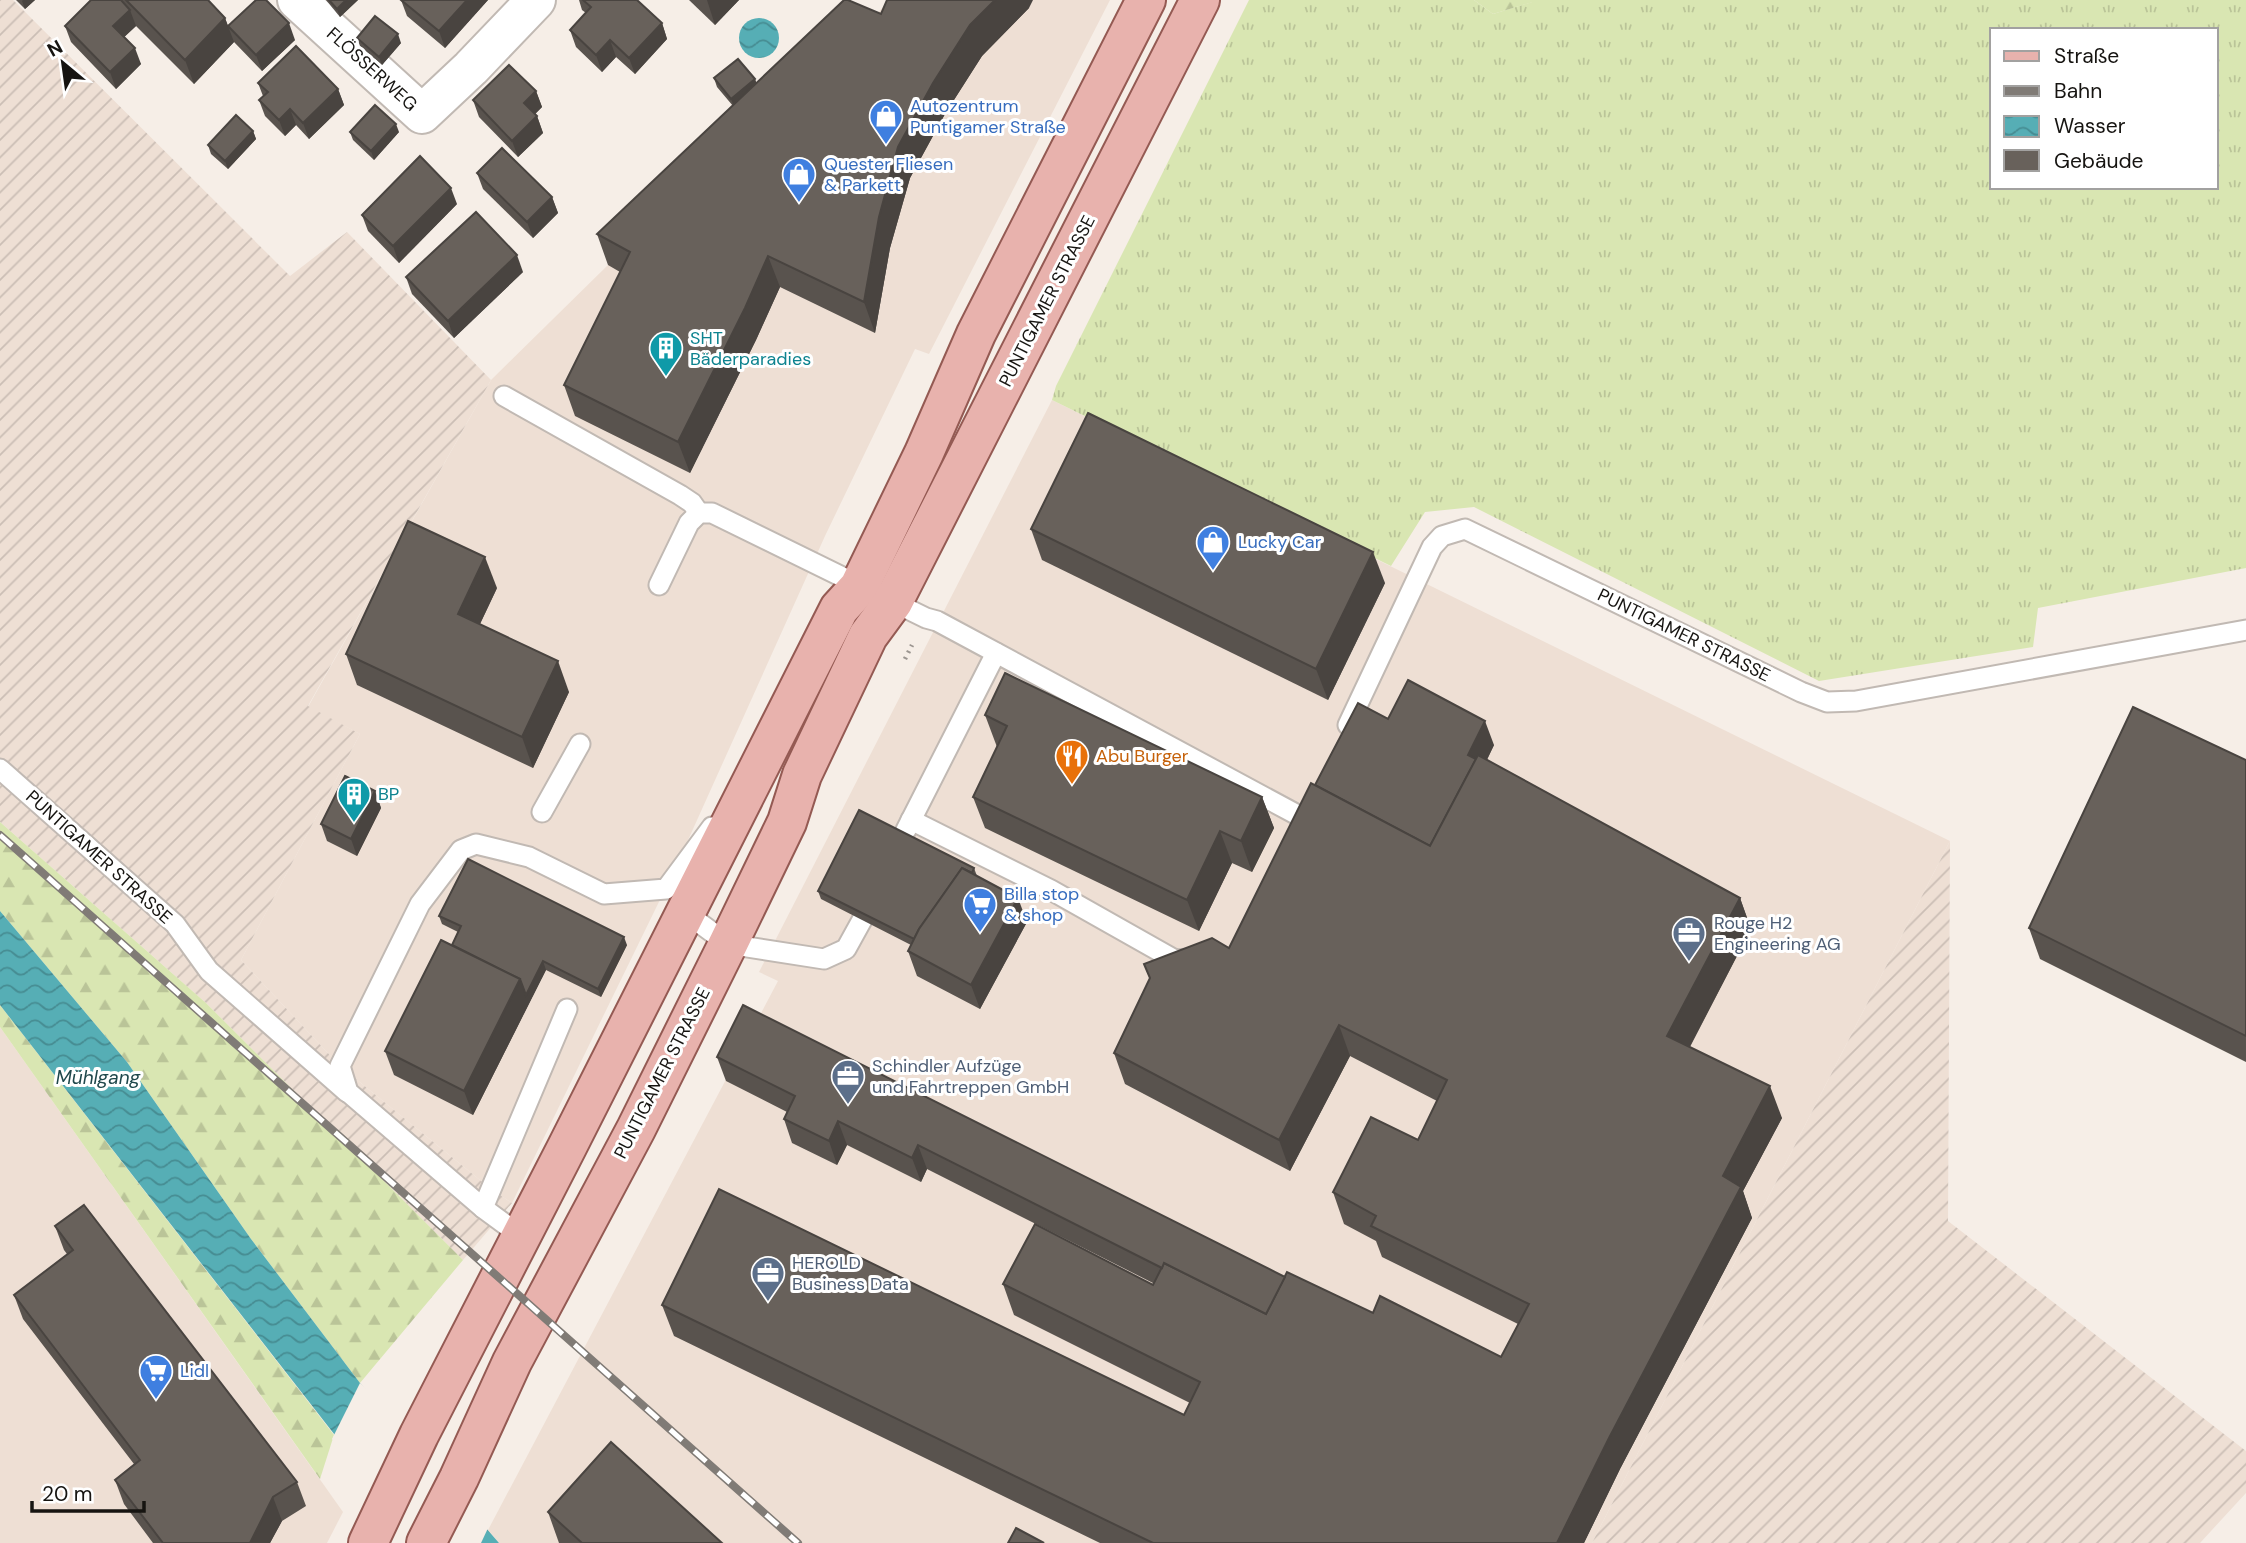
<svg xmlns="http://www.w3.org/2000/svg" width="2246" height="1543" viewBox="0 0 2246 1543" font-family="'DM Sans',sans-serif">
	<defs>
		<pattern id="industrial-furrows" width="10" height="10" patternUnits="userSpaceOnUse" patternTransform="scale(1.75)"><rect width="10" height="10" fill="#eedfd4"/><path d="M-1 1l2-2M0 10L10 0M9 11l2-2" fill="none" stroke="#cbbeb5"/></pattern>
		<pattern id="grass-tufts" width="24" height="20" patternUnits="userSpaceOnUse" patternTransform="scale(1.75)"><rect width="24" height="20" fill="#d9e6b2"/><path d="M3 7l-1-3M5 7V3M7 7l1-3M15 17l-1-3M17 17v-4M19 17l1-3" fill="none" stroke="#bac498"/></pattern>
		<pattern id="forest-firs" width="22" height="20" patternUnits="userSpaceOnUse" patternTransform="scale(1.75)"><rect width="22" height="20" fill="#d9e6b2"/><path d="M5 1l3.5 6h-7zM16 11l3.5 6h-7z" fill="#bac498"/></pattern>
		<pattern id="water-waves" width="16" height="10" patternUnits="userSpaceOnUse" patternTransform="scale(1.75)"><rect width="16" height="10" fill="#56aeb5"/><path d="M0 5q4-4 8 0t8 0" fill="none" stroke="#468c92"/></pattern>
	</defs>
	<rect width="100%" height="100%" fill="#f6eee7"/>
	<g fill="#eedfd4">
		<polygon points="891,0 1110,0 929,354 915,349 825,536 675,869 512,1203 491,1189 340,1066 241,960 360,734 308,707 491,380 608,265"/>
		<polygon points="1052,400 1950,841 1592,1543 499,1543 488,1530 778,981 759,972"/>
		<polygon points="0,1027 343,1512 327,1543 0,1543"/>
	</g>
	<g fill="url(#industrial-furrows)">
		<polygon points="0,0 13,0 290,276 347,232 491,380 308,706 360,734 241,960 340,1066 491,1189 512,1203 463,1260 206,1003 0,822"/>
		<polygon points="1950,841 1948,1221 2246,1451 2246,1493 2200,1543 1592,1543"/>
	</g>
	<path fill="url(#grass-tufts)" fill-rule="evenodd" d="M1249,0H1474L1493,14L1532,2L1533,0H2246V568L2038,608L2033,647L1819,681L1474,507L1425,512L1391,566L1052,400L1056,386ZM1992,30H2216V187H1992Z"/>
	<g fill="url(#forest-firs)">
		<polygon points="1474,0 1533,0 1533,2 1493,14"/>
		<polygon points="0,822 206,1003 463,1260 360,1383 251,1239 127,1062 0,911"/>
		<polygon points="0,1005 334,1435 320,1479 0,1027"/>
	</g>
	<g fill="url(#water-waves)">
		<circle cx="759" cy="38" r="20"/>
		<polygon points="0,911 127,1062 251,1239 360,1383 499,1543 419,1543 0,1005"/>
	</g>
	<polygon fill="#f6eee7" points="360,1383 379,1400 489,1526 481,1543 414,1543 332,1439"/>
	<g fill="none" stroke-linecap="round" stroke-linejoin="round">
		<defs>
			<g id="service">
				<polyline points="504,396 680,495 692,503 699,513"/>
				<polyline points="659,585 689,523 699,513 712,513 926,618 937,621 1305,819"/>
				<polyline points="1348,725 1432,547 1442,536 1465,529 1801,692 1827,702 1856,701 2246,630"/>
				<polyline points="0,769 175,924 209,971 347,1092"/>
				<polyline points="542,812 580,744"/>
				<polyline points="911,820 1051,890 1175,960 1190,959"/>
				<polyline points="906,830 996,653"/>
				<polyline points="686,913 728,944 824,959 846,949 862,920"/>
				<polyline points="483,1208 567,1009"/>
				<polyline points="521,1236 483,1208 348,1092 340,1066 420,904 461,850 476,844 529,857 604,894 666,889 712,827"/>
			</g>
			<polyline id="minor" points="297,0 422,114 471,68 536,0"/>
			<g id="primary">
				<polyline points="368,1543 419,1435 567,1147 839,609 859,587 924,453 976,334 1146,0"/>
				<polyline points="426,1543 459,1478 512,1362 636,1129 728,944 787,822 802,775 868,636 893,602 1200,0"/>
			</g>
		</defs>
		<use href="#service" stroke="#c1b9b3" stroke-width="23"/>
		<use href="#minor" stroke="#c1b9b3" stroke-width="42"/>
		<use href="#primary" stroke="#945a53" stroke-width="42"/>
		<polyline stroke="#9b9590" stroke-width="4.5" stroke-dasharray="2 5" stroke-linecap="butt" points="905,659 912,645"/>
		<use href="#service" stroke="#fff" stroke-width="19"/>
		<use href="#minor" stroke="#fff" stroke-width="38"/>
		<use href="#primary" stroke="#e8b2ad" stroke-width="38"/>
		<defs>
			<polyline id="rail" points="0,835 798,1543"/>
		</defs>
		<use href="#rail" stroke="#807b76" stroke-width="8"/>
		<use href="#rail" stroke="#fff" stroke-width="5" stroke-dasharray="16" stroke-linecap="butt"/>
	</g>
	<g fill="#59534e">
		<polygon points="16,0 35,0 25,9"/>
		<polygon points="91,0 208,0 225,18 228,26 295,40 262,71 234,42 194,84 136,26 124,37 141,64 116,89 71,42 65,26"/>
		<polygon points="326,0 358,0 340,17"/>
		<polygon points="401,0 488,0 445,48 407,16"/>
		<polygon points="579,0 637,0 662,23 667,39 635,74 616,57 602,72 576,47 570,30 586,13 582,10"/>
		<polygon points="689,0 739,0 715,25"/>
		<polygon points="1029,8 982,56 945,114 910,178 890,248 875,333 780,287 756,340 690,473 575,416 564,385 620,272 608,265 597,234 733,106 717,87 714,78 755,79 756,84 881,14"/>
		<polygon points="357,38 401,43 382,65 360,46"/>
		<polygon points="258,83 338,89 344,105 309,139 296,125 285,136 265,116 259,100 263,96"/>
		<polygon points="536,91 542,107 535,114 537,116 543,133 518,157 479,117 473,100"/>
		<polygon points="253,131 256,139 228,169 211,154 208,145"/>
		<polygon points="350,132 399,132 374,160 353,140"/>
		<polygon points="477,173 552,197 558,213 533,238 483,189"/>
		<polygon points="457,204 399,263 368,231 362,215"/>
		<polygon points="523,272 454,338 412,294 406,277"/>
		<polygon points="1031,529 1385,583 1328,700 1042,560"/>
		<polygon points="497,588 480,624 569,692 533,768 357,685 346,654"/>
		<polygon points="985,715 1262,797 1274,828 1252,872 1232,863 1199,931 985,828 973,797 997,747"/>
		<polygon points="1388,719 1494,745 1487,760 1740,898 1751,929 1690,1047 1782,1118 1743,1191 1752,1218 1620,1469 1584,1543 1100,1543 674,1336 662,1305 1184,1415 1190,1403 1014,1315 1003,1284 1153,1285 1153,1283 927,1169 921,1182 847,1145 837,1165 792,1143 784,1119 787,1112 726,1081 717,1057 1285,1277 1373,1313 1501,1357 1518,1324 1382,1257 1376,1241 1344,1224 1333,1192 1418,1140 1437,1101 1350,1056 1290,1171 1125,1084 1114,1053 1150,979 1144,964 1229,948 1315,785"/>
		<polygon points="2246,760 2246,1062 2040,959 2029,928"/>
		<polygon points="375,791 381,808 357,856 327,841 321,824"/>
		<polygon points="974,868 977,876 1027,922 980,1009 917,976 908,951 911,945 821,899 818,891"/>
		<polygon points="439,916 627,945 601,997 546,970 473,1115 394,1075 385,1051 452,945 458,932 442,924"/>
		<polygon points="55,1226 297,1482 306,1506 282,1521 270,1543 153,1543 124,1504 115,1480 134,1464 23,1319 14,1295 67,1254 64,1250"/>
		<polygon points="548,1512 722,1543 559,1543"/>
	</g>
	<g fill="#494440">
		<polygon points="23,0 35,0 25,9 22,1"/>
		<polygon points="346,0 358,0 340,17 337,9"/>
		<polygon points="467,0 488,0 445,48 439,31"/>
		<polygon points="707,0 739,0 715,25"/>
		<polygon points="995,0 1033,0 1029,8 982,56 945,114 910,178 890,248 875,333 864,302 879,217 898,147 933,83 970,25"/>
		<polygon points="130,10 136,26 119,42 113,26"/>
		<polygon points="225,18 234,42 194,84 185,60"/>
		<polygon points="289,23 295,40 262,71 256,55"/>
		<polygon points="662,23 667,39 635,74 629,58"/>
		<polygon points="398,34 401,43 382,65 379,57"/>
		<polygon points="610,40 616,57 602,72 596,55"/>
		<polygon points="135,48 141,64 116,89 110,72"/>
		<polygon points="755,79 758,87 734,107 731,99"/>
		<polygon points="338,89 344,105 309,139 303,123"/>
		<polygon points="536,91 542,107 530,119 524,103"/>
		<polygon points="290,109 296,125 285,136 279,120"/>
		<polygon points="537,116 543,133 518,157 512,141"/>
		<polygon points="396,124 399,132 374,160 371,151"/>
		<polygon points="253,131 256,139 228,169 225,161"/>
		<polygon points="451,188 457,204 399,263 393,246"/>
		<polygon points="552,197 558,213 533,238 527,222"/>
		<polygon points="517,255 523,272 454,338 448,321"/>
		<polygon points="768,256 780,287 756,340 690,473 678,442"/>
		<polygon points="1373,552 1385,583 1328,700 1316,669"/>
		<polygon points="485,557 497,588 470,645 458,614"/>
		<polygon points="558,661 569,692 533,768 522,737"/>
		<polygon points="1485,721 1494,745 1483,767 1468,755"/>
		<polygon points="375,791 381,808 357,856 351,839"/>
		<polygon points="1262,797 1274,828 1252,872 1241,841"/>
		<polygon points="1220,831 1232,863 1199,931 1187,900"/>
		<polygon points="1018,898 1027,922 980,1009 971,985"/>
		<polygon points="1740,898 1751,929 1679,1067 1667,1036"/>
		<polygon points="624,937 627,945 601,997 598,989"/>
		<polygon points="543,961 546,970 473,1115 464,1091 520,979"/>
		<polygon points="1339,1025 1350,1056 1290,1171 1279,1140"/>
		<polygon points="1770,1086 1782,1118 1743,1191 1752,1218 1620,1469 1584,1543 1557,1543 1723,1176"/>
		<polygon points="838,1121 847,1145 837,1165 829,1141"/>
		<polygon points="918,1145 927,1169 921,1182 912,1158"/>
		<polygon points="273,1497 282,1521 270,1543 250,1543"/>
	</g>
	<g fill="#68615b" stroke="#494440" stroke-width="2">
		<polygon points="91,0 121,0 130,10 113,26 135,48 110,72 65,26"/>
		<polygon points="126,0 208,0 225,18 185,60"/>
		<polygon points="256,0 266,0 289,23 256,55 228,26"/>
		<polygon points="329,0 346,0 337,9"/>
		<polygon points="401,0 467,0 439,31"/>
		<polygon points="583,0 637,0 662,23 629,58 610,40 596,55 570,30 591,7"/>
		<polygon points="844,0 848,0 881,14 887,0 995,0 970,25 933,83 898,147 879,217 864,302 768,256 745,308 678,442 564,385 630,252 597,234"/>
		<polygon points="375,16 398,34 379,57 357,38"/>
		<polygon points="296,46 338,89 303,123 290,109 279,120 259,100 268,92 258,83"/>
		<polygon points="738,59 755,79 731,99 714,78"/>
		<polygon points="509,65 536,91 524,103 537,116 512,141 473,100"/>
		<polygon points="375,105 396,124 371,151 350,132"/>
		<polygon points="236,115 253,131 225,161 208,145"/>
		<polygon points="502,148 552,197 527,222 477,173"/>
		<polygon points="420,156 451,188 393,246 362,215"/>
		<polygon points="476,212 517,255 448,321 406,277"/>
		<polygon points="1088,413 1373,552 1316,669 1031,529"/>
		<polygon points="408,521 485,557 458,614 558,661 522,737 346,654"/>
		<polygon points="1005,673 1262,797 1241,841 1220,831 1187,900 973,797 1007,726 985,715"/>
		<polygon points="1408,680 1485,721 1468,755 1476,759 1430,846 1315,785 1358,703 1388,719"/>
		<polygon points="2133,707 2246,760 2246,1036 2029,928"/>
		<polygon points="1478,755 1740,898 1667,1036 1770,1086 1723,1176 1741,1187 1609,1438 1557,1543 1153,1543 662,1305 719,1189 1184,1415 1200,1382 1003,1284 1035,1224 1153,1285 1164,1263 1266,1314 1287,1272 1373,1313 1380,1296 1501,1357 1529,1304 1371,1226 1376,1216 1333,1192 1371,1117 1418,1140 1447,1080 1339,1025 1279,1140 1114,1053 1150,978 1144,964 1212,938 1229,948 1311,783 1430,846"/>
		<polygon points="345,776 375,791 351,839 321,824"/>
		<polygon points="859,810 974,868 972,873 962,868 919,929 914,939 818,891"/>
		<polygon points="468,859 624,937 598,989 543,961 526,995 520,979 452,945 461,926 439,916"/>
		<polygon points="962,868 1018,898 971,985 908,951 919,929"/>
		<polygon points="441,940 520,979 464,1091 385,1051"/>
		<polygon points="743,1005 1285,1277 1266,1314 1164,1263 1162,1268 918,1145 912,1158 838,1121 829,1141 784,1119 795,1096 717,1057"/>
		<polygon points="84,1205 297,1482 273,1497 250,1543 163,1543 115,1480 140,1460 14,1295 73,1250 55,1226"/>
		<polygon points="611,1442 722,1543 582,1543 548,1512"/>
		<polygon points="1016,1528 1044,1543 1008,1543"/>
	</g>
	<defs>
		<symbol id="shop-pin" viewBox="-11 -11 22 30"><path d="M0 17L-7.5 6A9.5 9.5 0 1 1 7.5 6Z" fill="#3f7fe0" stroke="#fff"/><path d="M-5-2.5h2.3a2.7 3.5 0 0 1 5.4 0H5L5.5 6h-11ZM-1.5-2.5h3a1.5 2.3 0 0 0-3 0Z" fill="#fff"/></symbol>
		<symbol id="building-pin" viewBox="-11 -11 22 30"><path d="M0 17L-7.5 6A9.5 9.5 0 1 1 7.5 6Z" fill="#0f9aa8" stroke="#fff"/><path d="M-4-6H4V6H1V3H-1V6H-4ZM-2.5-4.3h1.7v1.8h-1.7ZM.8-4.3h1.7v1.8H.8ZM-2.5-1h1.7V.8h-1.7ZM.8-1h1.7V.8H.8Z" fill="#fff"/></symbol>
		<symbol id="restaurant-pin" viewBox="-11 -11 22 30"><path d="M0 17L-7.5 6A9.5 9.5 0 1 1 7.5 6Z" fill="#e8710a" stroke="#fff"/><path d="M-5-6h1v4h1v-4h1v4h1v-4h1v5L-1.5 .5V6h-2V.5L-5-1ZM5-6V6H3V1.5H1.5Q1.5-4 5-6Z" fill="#fff"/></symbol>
		<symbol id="supermarket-pin" viewBox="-11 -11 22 30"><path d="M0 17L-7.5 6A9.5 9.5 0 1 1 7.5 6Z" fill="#3f7fe0" stroke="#fff"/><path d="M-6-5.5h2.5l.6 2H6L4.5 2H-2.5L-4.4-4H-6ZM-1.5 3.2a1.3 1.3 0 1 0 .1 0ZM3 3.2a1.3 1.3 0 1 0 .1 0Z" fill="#fff"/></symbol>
		<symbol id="office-pin" viewBox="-11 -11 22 30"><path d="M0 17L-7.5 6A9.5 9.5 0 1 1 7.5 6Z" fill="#5c6f8a" stroke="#fff"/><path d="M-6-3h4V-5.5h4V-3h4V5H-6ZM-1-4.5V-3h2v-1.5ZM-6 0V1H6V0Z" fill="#fff"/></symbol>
	</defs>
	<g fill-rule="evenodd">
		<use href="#shop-pin" x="867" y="97" width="38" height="52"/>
		<use href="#shop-pin" x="780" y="155" width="38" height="52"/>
		<use href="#building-pin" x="647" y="329" width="38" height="52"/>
		<use href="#shop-pin" x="1194" y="523" width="38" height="52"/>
		<use href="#restaurant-pin" x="1053" y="737" width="38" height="52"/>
		<use href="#building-pin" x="335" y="775" width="38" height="52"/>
		<use href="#supermarket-pin" x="961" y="885" width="38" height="52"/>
		<use href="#office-pin" x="1670" y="914" width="38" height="52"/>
		<use href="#office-pin" x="829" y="1057" width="38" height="52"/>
		<use href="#office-pin" x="749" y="1254" width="38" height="52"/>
		<use href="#supermarket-pin" x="137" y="1352" width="38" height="52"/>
	</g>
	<g text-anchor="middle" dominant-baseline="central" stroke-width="6" stroke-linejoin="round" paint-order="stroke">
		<g font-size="18" fill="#161411" stroke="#fff">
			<text transform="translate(372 69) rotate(42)">FLÖSSERWEG</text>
			<text transform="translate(1047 301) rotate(-63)">PUNTIGAMER STRASSE</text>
			<text transform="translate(1684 635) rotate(26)">PUNTIGAMER STRASSE</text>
			<text transform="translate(99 857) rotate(42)">PUNTIGAMER STRASSE</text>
			<text transform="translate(662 1073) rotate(-63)">PUNTIGAMER STRASSE</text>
		</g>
		<g font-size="18" fill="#366cbe" stroke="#fff" text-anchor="start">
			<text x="910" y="106">Autozentrum<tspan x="910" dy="21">Puntigamer Straße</tspan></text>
			<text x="824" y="164">Quester Fliesen<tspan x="824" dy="21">&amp; Parkett</tspan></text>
			<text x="1238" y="542">Lucky Car</text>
			<text x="1004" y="894">Billa stop<tspan x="1004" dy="21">&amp; shop</tspan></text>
			<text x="180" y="1371">Lidl</text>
		</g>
		<g font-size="18" fill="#0d838f" stroke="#fff" text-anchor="start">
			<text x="690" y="338">SHT<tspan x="690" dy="21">Bäderparadies</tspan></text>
			<text x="378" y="794">BP</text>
		</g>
		<g font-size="18" fill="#c56008" stroke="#fff" text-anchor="start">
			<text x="1096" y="756">Abu Burger</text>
		</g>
		<g font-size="18" fill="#4e5e75" stroke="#fff" text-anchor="start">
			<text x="1714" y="923">Rouge H2<tspan x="1714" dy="21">Engineering AG</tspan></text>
			<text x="872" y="1066">Schindler Aufzüge<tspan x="872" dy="21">und Fahrtreppen GmbH</tspan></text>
			<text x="792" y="1263">HEROLD<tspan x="792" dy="21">Business Data</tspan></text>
		</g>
		<g font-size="19" font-style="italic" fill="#1f474b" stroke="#fff">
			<text x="98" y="1077">Mühlgang</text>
		</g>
	</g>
	<rect x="1990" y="28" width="228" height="161" fill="#ffffff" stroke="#a2a1a0" stroke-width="2"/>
	<rect x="2004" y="51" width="35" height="10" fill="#e8b2ad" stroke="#a2a1a0" stroke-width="2"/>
	<text x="2054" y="63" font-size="21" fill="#161411">Straße</text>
	<rect x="2004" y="86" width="35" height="10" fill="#807b76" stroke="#a2a1a0" stroke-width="2"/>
	<text x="2054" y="98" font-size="21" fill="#161411">Bahn</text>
	<rect x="2004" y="116" width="35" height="21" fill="url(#water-waves)" stroke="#a2a1a0" stroke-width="2"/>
	<text x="2054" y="133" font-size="21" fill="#161411">Wasser</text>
	<rect x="2004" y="150" width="35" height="21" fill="#68615b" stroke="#a2a1a0" stroke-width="2"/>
	<text x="2054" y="168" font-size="21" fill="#161411">Gebäude</text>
	<g transform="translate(63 63) rotate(331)" stroke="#ffffff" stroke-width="5" paint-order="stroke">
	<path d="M0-5L12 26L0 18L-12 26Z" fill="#161411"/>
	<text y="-10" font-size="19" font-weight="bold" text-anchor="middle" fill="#161411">N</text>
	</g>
	<path d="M32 1501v10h112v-10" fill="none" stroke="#161411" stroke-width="3.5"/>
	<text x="42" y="1501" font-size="21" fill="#161411" stroke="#ffffff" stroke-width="5" paint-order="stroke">20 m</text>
</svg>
